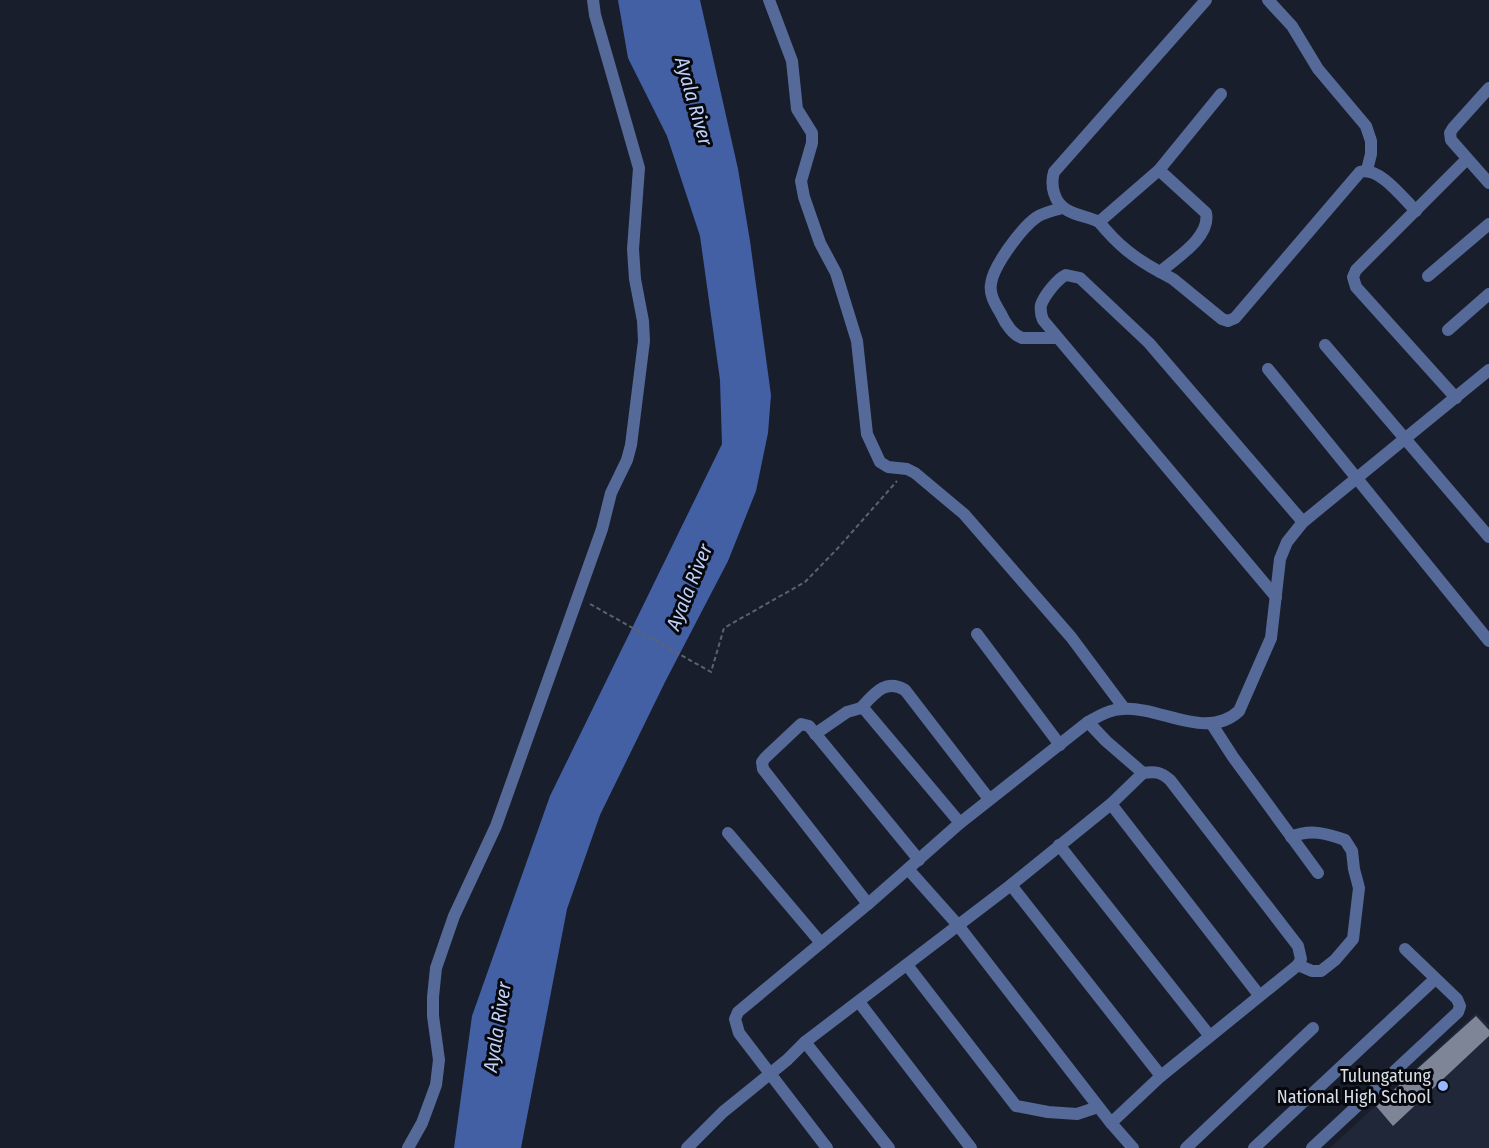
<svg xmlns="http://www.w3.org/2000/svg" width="1489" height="1148" viewBox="0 0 1489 1148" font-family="'Fira Sans Condensed',sans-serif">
	<rect width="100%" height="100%" fill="#181e2b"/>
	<polygon fill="#1f2739" points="1476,1013 1489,1025 1489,1148 1330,1148"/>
	<polygon fill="#4460a5" points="618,0 700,0 738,169 750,241 771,395 768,433 756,491 728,561 665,682 600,815 567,909 521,1148 454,1148 472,1016 550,796 722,444 720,380 700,236 667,136 628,58"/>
	<polygon fill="#7d8596" points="1476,1016 1489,1030 1489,1036 1393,1126 1376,1106"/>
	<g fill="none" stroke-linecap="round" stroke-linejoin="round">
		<polyline stroke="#5d636e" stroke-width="2" stroke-dasharray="4.5 3" stroke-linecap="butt" points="590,604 711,672 724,628 805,582 838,548 897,481"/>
		<g stroke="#556a99" stroke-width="12">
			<polyline points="769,0 792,61 797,109 812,133 812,143 801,181 804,197 820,243 836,273 857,341 867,434 880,462 888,467 907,469 915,473 964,514 1071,637 1124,708"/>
			<path d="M1206,0L1054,172C1050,185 1054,203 1067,210C1077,216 1089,217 1099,222L1159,170L1221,94"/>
			<polyline points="1268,0 1292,26 1318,69 1366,126 1371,141 1371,154 1367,170"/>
			<polyline points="1489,88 1453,128 1450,133 1451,140 1489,183"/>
			<path d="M1099,222C1118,245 1134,258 1160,272C1176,258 1211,237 1206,213L1159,170"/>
			<path d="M1160,272L1173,279L1222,319L1228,321L1235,318L1360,172C1379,166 1403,198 1416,211"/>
			<polyline points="1428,276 1489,224"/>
			<polyline points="1448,330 1489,294"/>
			<path d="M1056,338H1022C1013,335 1005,323 1001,314C996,305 989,295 991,284C993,266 1022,227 1037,217C1045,212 1055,210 1063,208"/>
			<polyline points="1325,345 1489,537"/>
			<polyline points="1268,369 1489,641"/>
			<polyline points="1456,398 1356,287 1353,277 1356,270 1467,159"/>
			<path d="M1276,597L1043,320C1041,315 1040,311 1041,305C1044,296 1057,279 1066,275L1080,278L1149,343L1303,522"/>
			<polyline points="977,634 1060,745"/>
			<path d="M861,708C874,694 885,678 905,690L989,799"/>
			<polyline points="1211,723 1233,757 1318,873"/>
			<polyline points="815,734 847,712 861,708 865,710 960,823"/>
			<polyline points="1111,804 1259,995"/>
			<polyline points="728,833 821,943"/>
			<path d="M1291,837C1310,829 1326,833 1345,840L1352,851L1354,869L1359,888L1353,939L1335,960L1321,971H1312L1298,965"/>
			<polyline points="1059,845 1209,1035"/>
			<polyline points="908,869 957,924 1111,1123 1133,1148"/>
			<polyline points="1011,885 1161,1076"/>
			<polyline points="868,904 763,769 762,762 765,758 801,724 809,726 919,860"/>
			<polyline points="907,965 1016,1106 1048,1112 1077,1114 1098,1107"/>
			<polyline points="859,1002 971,1148"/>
			<polyline points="805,1042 889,1148"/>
			<path d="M1111,1123L1161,1076L1298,965L1301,959L1298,946L1170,780C1161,772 1155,771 1143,773"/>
			<polyline points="408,1148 422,1123 436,1085 439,1060 433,1016 433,997 436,968 454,916 496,826 602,529 611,493 627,460 631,445 644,341 643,321 635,279 633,249 639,168 595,15 593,0"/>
			<polyline points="687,1148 723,1112 787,1060 805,1042 1011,885 1111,804 1143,773 1106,741 1088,722"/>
			<path d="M827,1148L739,1033L735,1019L738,1012L868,904L960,823L1088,722C1099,716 1110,709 1123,709C1160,706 1207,741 1239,711L1271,638L1280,559L1287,542L1303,522L1489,370"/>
			<polyline points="1186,1148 1313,1028"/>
			<polyline points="1254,1148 1435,979"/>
			<polyline points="1312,1148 1458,1012 1460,1006 1457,999 1405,949"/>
		</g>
	</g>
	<circle fill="#96b6fd" stroke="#06080e" stroke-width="2" cx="1443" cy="1086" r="6"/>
	<g text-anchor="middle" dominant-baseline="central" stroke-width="6" stroke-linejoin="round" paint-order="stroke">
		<g font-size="18" fill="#dbdfe8" stroke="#06080e" text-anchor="end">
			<text x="1431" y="1076">Tulungatung<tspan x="1431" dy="21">National High School</tspan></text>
		</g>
		<g font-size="20" font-style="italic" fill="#bed0f8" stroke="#06080e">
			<text transform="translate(694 101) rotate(74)">Ayala River</text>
			<text transform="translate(689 587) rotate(-68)">Ayala River</text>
			<text transform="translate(497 1027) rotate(-81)">Ayala River</text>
		</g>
	</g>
</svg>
